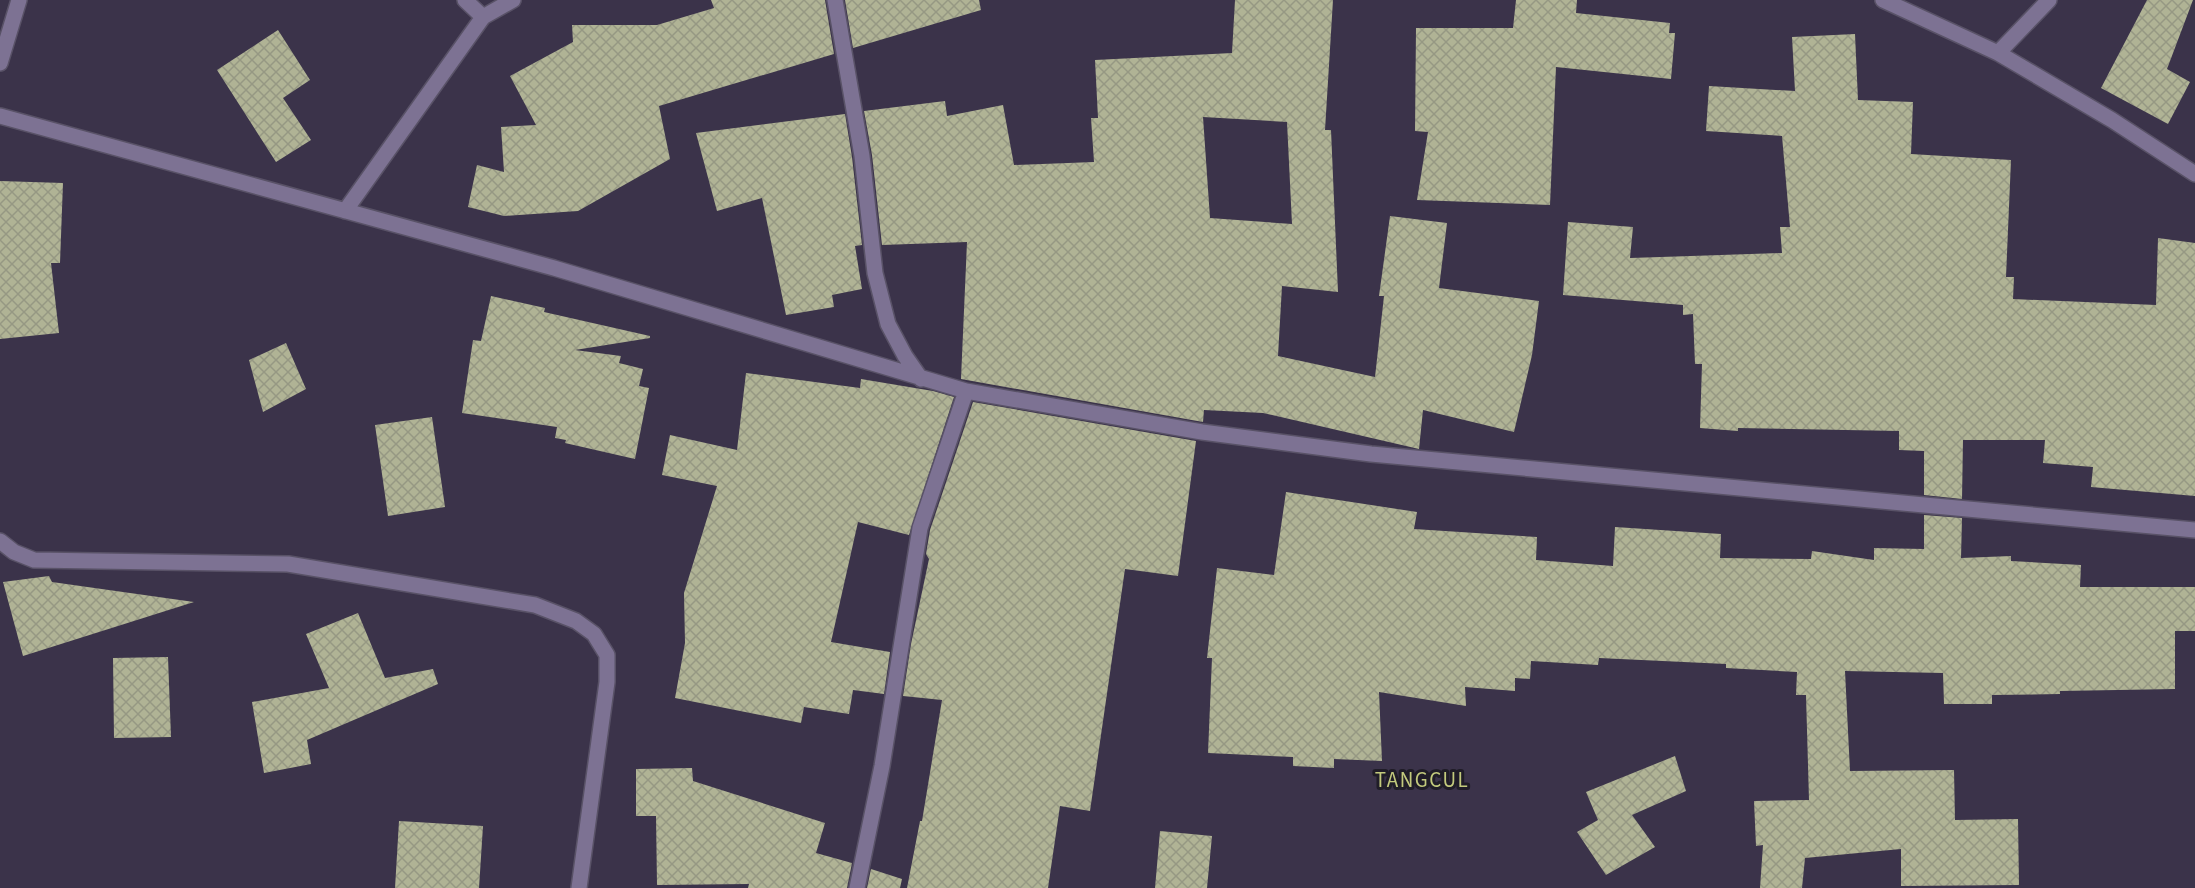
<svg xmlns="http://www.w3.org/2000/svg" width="2195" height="888" font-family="'Source Sans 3',sans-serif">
	<defs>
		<pattern id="building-cross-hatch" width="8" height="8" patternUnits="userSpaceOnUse" patternTransform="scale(1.5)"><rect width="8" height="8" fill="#b0b395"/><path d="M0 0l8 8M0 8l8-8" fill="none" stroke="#969883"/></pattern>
	</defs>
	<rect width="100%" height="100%" fill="#3b334a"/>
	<path fill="url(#building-cross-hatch)" fill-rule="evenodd" d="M 711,0 L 825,0 L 834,54 L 659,106 L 670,159 L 578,211 L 504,216 L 468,207 L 477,165 L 504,172 L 501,127 L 536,125 L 510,76 L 573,42 L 572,25 L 657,25 L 714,8 Z
		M 845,0 L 979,0 L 981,10 L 853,48 Z
		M 1235,0 L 1333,0 L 1325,130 L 1331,130 L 1338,292 L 1282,286 L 1278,356 L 1375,377 L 1384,296 L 1379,296 L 1390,216 L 1447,223 L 1439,288 L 1539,301 L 1532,355 L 1514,432 L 1423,410 L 1419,449 L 1263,413 L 1204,410 L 1203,422 L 961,379 L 967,242 L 882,245 L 872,155 L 864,111 L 945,101 L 947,116 L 1003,105 L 1014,165 L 1094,162 L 1091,118 L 1098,118 L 1095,60 L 1232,53 ZM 1203,117 L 1287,122 L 1292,224 L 1210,218 Z
		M 1516,0 L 1577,0 L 1576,13 L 1670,23 L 1669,33 L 1675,33 L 1671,79 L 1556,67 L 1550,205 L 1417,200 L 1428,132 L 1415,131 L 1416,28 L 1513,28 Z
		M 2147,0 L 2193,0 L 2167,69 L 2190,82 L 2168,124 L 2101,88 Z
		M 278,30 L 310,80 L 283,98 L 311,140 L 276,162 L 217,70 Z
		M 1855,34 L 1858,100 L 1913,102 L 1911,154 L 2011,160 L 2006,277 L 2014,277 L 2013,299 L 2156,305 L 2158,238 L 2195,243 L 2195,496 L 2091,487 L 2093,467 L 2043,463 L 2045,440 L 1963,440 L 1962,499 L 1924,495 L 1924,451 L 1899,450 L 1899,431 L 1738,428 L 1738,431 L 1700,428 L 1702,364 L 1695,364 L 1693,314 L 1683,315 L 1683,305 L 1563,295 L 1568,222 L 1633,227 L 1630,258 L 1782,253 L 1780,227 L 1790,227 L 1782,136 L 1706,131 L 1709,86 L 1795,91 L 1792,37 Z
		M 845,114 L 852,157 L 862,245 L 855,246 L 862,289 L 832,295 L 834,307 L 786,315 L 762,198 L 717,211 L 696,133 Z
		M 0,181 L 63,183 L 60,263 L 51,263 L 59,333 L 0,339 Z
		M 491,296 L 545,308 L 544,312 L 650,336 L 650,338 L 575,350 L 621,356 L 619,363 L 643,369 L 639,386 L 649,388 L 635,459 L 565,443 L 566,440 L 555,438 L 557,427 L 462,413 L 473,340 L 481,341 Z
		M 286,343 L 306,389 L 263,412 L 249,360 Z
		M 746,373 L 860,388 L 861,379 L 933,391 L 954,397 L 909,535 L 858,522 L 831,642 L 890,652 L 884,694 L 853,690 L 849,714 L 804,707 L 801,723 L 675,698 L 685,643 L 684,593 L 717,486 L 662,475 L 670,435 L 737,450 Z
		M 973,402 L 1196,441 L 1178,576 L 1125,569 L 1090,811 L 1060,806 L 1048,888 L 907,888 L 920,821 L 922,821 L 942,700 L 903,696 L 911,644 L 929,559 L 926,554 L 930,530 Z
		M 432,417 L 445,507 L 388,516 L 375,425 Z
		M 1286,492 L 1417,512 L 1414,529 L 1537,537 L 1536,560 L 1613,566 L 1615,527 L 1721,534 L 1720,558 L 1811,559 L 1812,551 L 1874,560 L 1874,548 L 1924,549 L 1924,515 L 1962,518 L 1961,558 L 2011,556 L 2011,561 L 2081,565 L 2080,587 L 2195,587 L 2195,631 L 2175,631 L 2175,689 L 2060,691 L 2060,694 L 1992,695 L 1992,704 L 1944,704 L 1943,673 L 1845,671 L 1850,771 L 1954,770 L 1955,820 L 2018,819 L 2019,885 L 1901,886 L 1901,849 L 1805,858 L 1802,888 L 1760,888 L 1763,845 L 1756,846 L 1754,801 L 1809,800 L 1806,695 L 1796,695 L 1797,672 L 1726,668 L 1726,664 L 1599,658 L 1598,665 L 1531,661 L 1530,679 L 1515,678 L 1515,691 L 1465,687 L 1466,706 L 1379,692 L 1382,761 L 1334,759 L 1334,768 L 1293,766 L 1293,757 L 1208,753 L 1212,658 L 1207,658 L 1217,568 L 1274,575 Z
		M 49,576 L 52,582 L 194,602 L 23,656 L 3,582 Z
		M 358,613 L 385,678 L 433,669 L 438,684 L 307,740 L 311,764 L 264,773 L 252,702 L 329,688 L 306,634 Z
		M 168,657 L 171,737 L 114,738 L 113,658 Z
		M 1675,756 L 1686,791 L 1632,815 L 1655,847 L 1606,875 L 1577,832 L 1598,820 L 1586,792 Z
		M 692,768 L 693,781 L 825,823 L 816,853 L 852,863 L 847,888 L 748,888 L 749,884 L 657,885 L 656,816 L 636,816 L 636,769 Z
		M 399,821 L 483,826 L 479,888 L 395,888 Z
		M 1160,831 L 1212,836 L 1207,888 L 1155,888 Z
		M 871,869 L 902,879 L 900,888 L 867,888 Z"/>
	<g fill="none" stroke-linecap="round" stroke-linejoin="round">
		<g stroke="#595267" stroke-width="18">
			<path id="minor" d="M 465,0 L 483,17 L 513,0
				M 835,0 L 862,156 L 875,273 L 888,324 L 905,356 L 921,379
				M 1883,0 L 1998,53 L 2112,120 L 2195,174
				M 1998,53 L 2049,0
				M 0,63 L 19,0
				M 0,116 L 554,268 L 966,391 L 1202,432 L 1371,454 L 2195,530
				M 345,211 L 483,17
				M 0,541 L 14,552 L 34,560 L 288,564 L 535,605 L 576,621 L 594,634 L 607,655 L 607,682 L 579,888
				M 857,888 L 882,766 L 920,528 L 966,391"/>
		</g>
		<use href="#minor" stroke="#7d7293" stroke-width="15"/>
	</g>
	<g text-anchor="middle" stroke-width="6" stroke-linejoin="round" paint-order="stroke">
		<g font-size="21" letter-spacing="1.5" fill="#c3ca7d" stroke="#201d28">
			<text x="1422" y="787">TANGCUL</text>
		</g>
	</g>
</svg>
